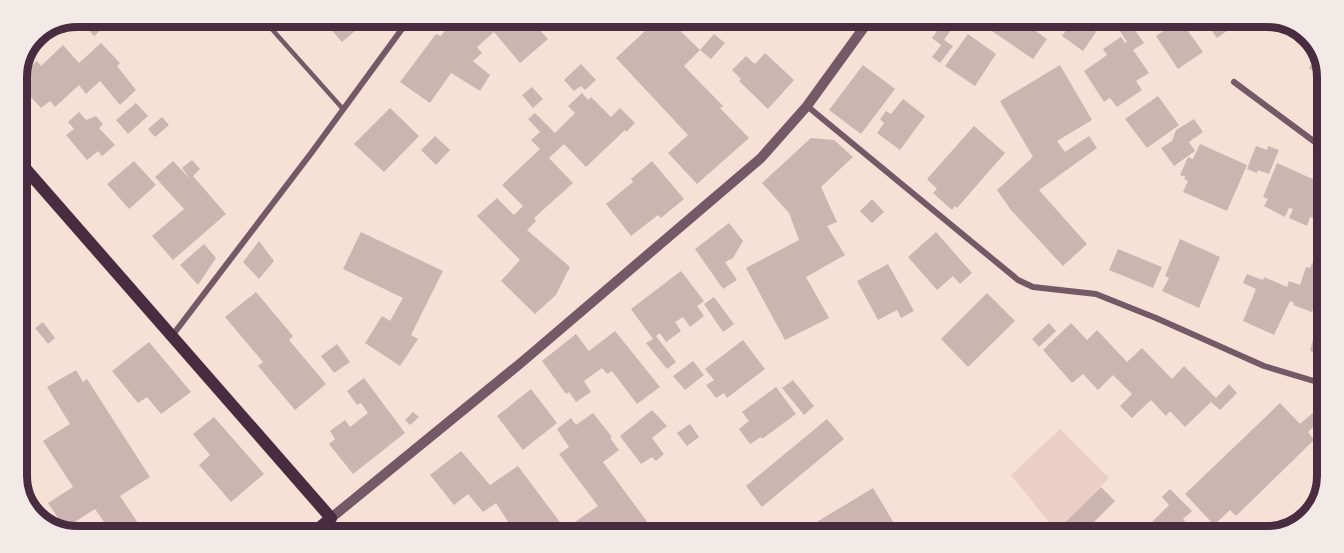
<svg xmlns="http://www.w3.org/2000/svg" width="1344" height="553" font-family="'Fira Sans',sans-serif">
	<rect width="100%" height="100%" fill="#f7e1d7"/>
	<path fill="#ebcfc5" d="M 1060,429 L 1109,478 L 1056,531 L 1011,475 Z"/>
	<path fill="#ccb4b1" d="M 77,17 L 77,16 L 115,17 L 94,36 Z
		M 320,17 L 370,18 L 342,42 Z
		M 474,18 L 529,18 L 548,39 L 520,63 L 494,32 L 477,47 L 482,53 L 473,61 L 490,75 L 480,91 L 451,73 L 430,103 L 400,82 L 436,34 L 441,36 L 453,20 L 461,29 Z
		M 622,19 L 640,19 L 631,27 Z
		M 658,19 L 668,19 L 700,50 L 684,66 L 723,106 L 720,108 L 749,138 L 697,184 L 668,153 L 688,135 L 616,58 Z
		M 923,20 L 958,20 L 944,40 L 953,46 L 940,63 L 932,57 L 941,45 L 932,38 L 937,31 Z
		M 996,20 L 1039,20 L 1033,29 L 1047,39 L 1033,59 L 989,29 Z
		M 1073,20 L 1079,20 L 1096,32 L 1083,51 L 1062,36 Z
		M 1179,21 L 1181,21 L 1203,52 L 1178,69 L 1156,36 Z
		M 1205,21 L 1241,21 L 1217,38 Z
		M 1130,23 L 1144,43 L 1133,50 L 1149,73 L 1136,81 L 1142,90 L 1117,107 L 1110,98 L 1104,102 L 1084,71 L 1107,55 L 1103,49 L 1121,37 L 1125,43 L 1127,42 L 1120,31 Z
		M 714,34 L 725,43 L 711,59 L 700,50 Z
		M 968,34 L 996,54 L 975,86 L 945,66 Z
		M 1311,37 L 1315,40 L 1319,51 L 1307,42 Z
		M 101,43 L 120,63 L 117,66 L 136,90 L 120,105 L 100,81 L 86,94 L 79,85 L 55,107 L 50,101 L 41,108 L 20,85 L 30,77 L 25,72 L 37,61 L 41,66 L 63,45 L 79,63 Z
		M 765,53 L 794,80 L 768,109 L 739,81 L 741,79 L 732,70 L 746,56 L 755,64 Z
		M 1320,53 L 1327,73 L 1327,82 L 1309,68 Z
		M 581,64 L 596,80 L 585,90 L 581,86 L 574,91 L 564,80 Z
		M 863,65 L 895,89 L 861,134 L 829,110 Z
		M 1060,65 L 1092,120 L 1057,141 L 1065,152 L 1089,136 L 1097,148 L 1039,190 L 1087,244 L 1063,266 L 1011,210 L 997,190 L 1033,157 L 1000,101 Z
		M 532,87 L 543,99 L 533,108 L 522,95 Z
		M 582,93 L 588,100 L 591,97 L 611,117 L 620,108 L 635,123 L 626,132 L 625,130 L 586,167 L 564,144 L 549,158 L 573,183 L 534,218 L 536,221 L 527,230 L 570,267 L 556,295 L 535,314 L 501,281 L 520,260 L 477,216 L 497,198 L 514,215 L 523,206 L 502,185 L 540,149 L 531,140 L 540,132 L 528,119 L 535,113 L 555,133 L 575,113 L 568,106 Z
		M 1158,96 L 1179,125 L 1147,148 L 1125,119 Z
		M 903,99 L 925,116 L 900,150 L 877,133 L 884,123 L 880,119 L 886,111 L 891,114 Z
		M 136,103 L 148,116 L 128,134 L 116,120 Z
		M 390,108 L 419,136 L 384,172 L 354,144 Z
		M 79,112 L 86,120 L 96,116 L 103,124 L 99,128 L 115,145 L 102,156 L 98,151 L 87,160 L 66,135 L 74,129 L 68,122 Z
		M 162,117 L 169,125 L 155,137 L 148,129 Z
		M 1194,119 L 1203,132 L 1189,142 L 1195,151 L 1174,166 L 1161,148 L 1172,141 L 1176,130 Z
		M 974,126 L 1005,153 L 957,208 L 955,206 L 952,210 L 933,193 L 937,189 L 927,179 Z
		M 435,136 L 450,150 L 436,165 L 421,150 Z
		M 811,138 L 834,140 L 853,157 L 821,187 L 837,222 L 827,226 L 845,255 L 806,277 L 829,318 L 785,340 L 746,268 L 799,240 L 789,213 L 762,183 Z
		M 1200,144 L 1247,165 L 1227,211 L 1183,192 L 1188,181 L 1184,179 L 1186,177 L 1180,175 L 1188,157 L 1193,159 Z
		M 1256,146 L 1267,150 L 1268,146 L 1279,150 L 1269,174 L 1258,170 L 1257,173 L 1247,169 Z
		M 192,160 L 200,169 L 193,176 L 226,214 L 173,260 L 152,236 L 184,209 L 155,177 L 173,161 L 190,179 L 182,168 Z
		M 134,161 L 156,185 L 129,209 L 107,184 Z
		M 652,161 L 684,199 L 661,218 L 658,215 L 631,236 L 606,204 L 633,182 L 631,179 Z
		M 1277,163 L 1326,185 L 1314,218 L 1310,217 L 1307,226 L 1289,218 L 1293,209 L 1289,208 L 1285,217 L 1264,206 L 1268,199 L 1263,197 Z
		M 872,199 L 884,212 L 872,223 L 860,211 Z
		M 729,223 L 743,241 L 733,258 L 725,262 L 737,280 L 723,289 L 695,249 Z
		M 361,232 L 443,271 L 411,335 L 418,339 L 400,366 L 365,343 L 382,316 L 390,321 L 403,298 L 343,269 Z
		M 936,232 L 972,273 L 960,284 L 953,276 L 937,290 L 908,257 Z
		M 1180,239 L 1220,257 L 1199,308 L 1162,291 L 1169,278 L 1165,276 Z
		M 259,241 L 274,261 L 259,279 L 243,262 Z
		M 204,244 L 216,258 L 198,285 L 180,265 Z
		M 1118,249 L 1162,267 L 1153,288 L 1109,270 Z
		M 1318,250 L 1326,252 L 1325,263 L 1316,261 Z
		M 1312,263 L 1325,267 L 1325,274 L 1312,312 L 1293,305 L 1294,303 L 1290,301 L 1274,335 L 1243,321 L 1256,289 L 1243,283 L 1247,274 L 1263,280 L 1264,277 L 1287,287 L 1289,281 L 1300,285 L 1306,267 L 1310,268 Z
		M 888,264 L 914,311 L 901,318 L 897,310 L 878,320 L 857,281 Z
		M 681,271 L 704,301 L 697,306 L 704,316 L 690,327 L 683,317 L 675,322 L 681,331 L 666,342 L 660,333 L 656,336 L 676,362 L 667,369 L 646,343 L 653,339 L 631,309 Z
		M 256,292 L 293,336 L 289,340 L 326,384 L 295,410 L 258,366 L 263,362 L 225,317 Z
		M 987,293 L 1015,321 L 968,367 L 941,339 Z
		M 714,297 L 734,324 L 723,332 L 704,304 Z
		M 43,322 L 55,338 L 48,344 L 35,328 Z
		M 1049,323 L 1056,331 L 1039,347 L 1032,339 Z
		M 1071,323 L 1087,340 L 1097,330 L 1127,362 L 1142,348 L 1172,379 L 1184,366 L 1216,398 L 1229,384 L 1237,393 L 1220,410 L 1211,402 L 1185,427 L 1170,411 L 1166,416 L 1151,400 L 1132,418 L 1120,406 L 1132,394 L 1113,375 L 1098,390 L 1083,374 L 1072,383 L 1043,350 Z
		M 1317,324 L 1325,326 L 1324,355 L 1310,351 Z
		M 615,331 L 660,387 L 637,404 L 612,371 L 607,374 L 602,368 L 584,381 L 591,392 L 576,402 L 569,392 L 566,394 L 542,361 L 576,334 L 589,351 Z
		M 743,340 L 765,369 L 727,398 L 724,393 L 716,398 L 706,385 L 714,380 L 705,369 Z
		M 149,342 L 191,392 L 161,414 L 147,397 L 138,403 L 112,371 Z
		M 337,344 L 350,362 L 334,373 L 321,356 Z
		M 693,361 L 704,375 L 685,390 L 673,376 Z
		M 76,370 L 83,382 L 87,379 L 150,477 L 120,496 L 144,532 L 94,532 L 106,525 L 95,509 L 65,528 L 48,503 L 73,487 L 43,441 L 70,424 L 47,387 Z
		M 364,378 L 405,433 L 353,474 L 329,444 L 335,439 L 330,431 L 345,420 L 350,427 L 368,413 L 361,403 L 357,405 L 347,391 Z
		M 793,380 L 814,406 L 804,415 L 782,388 Z
		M 776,387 L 796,414 L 762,439 L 761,437 L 750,444 L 739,429 L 749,421 L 742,412 Z
		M 531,389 L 557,423 L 523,450 L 497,416 Z
		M 1280,403 L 1300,424 L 1315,411 L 1322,418 L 1308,432 L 1314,440 L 1236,516 L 1230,510 L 1214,525 L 1185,494 Z
		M 652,410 L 667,426 L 652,438 L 664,454 L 656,461 L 652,457 L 641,464 L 620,436 Z
		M 413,412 L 419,417 L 410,425 L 405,420 Z
		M 593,413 L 612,437 L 610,438 L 619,450 L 603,462 L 651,527 L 654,525 L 660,534 L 516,534 L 496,503 L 483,512 L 468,494 L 454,505 L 430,475 L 461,451 L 490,485 L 518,466 L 565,529 L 598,506 L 559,454 L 569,447 L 557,429 L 571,418 L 576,425 Z
		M 214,417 L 264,474 L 231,502 L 199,465 L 210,455 L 193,434 Z
		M 827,419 L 844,439 L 762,507 L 746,486 Z
		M 690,424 L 699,437 L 687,446 L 677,433 Z
		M 1320,478 L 1323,481 L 1323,486 L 1319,489 L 1314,484 Z
		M 1101,487 L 1115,501 L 1080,536 L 1059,536 L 1056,531 Z
		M 873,488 L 901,535 L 802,535 L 800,532 Z
		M 1170,489 L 1192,511 L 1183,519 L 1197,534 L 1194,536 L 1184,536 L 1175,528 L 1167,536 L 1138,536 L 1169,505 L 1162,497 Z"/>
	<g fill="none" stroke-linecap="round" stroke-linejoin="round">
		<path stroke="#755966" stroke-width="4.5" d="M 261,17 L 343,109"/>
		<path stroke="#755966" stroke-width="6" d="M 1234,82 L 1327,151
			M 807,106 L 1018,280 L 1033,287 L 1096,294 L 1156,318 L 1264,366 L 1324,384
			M 172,336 L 312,152 L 410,18"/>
		<path stroke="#755966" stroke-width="10" d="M 331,518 L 522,362 L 761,158 L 807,106 L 870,19"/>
		<path stroke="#4a2c40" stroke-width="12" d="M 17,159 L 331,518 L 313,533"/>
	</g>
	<path d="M0 0H1344V553H0ZM77 27H1267A50 50 0 0 1 1317 77V476A50 50 0 0 1 1267 526H77A50 50 0 0 1 27 476V77A50 50 0 0 1 77 27Z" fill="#f1eae7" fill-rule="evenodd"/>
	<path fill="none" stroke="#4a2c40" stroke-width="8" d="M77 27H1267A50 50 0 0 1 1317 77V476A50 50 0 0 1 1267 526H77A50 50 0 0 1 27 476V77A50 50 0 0 1 77 27Z"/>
</svg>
